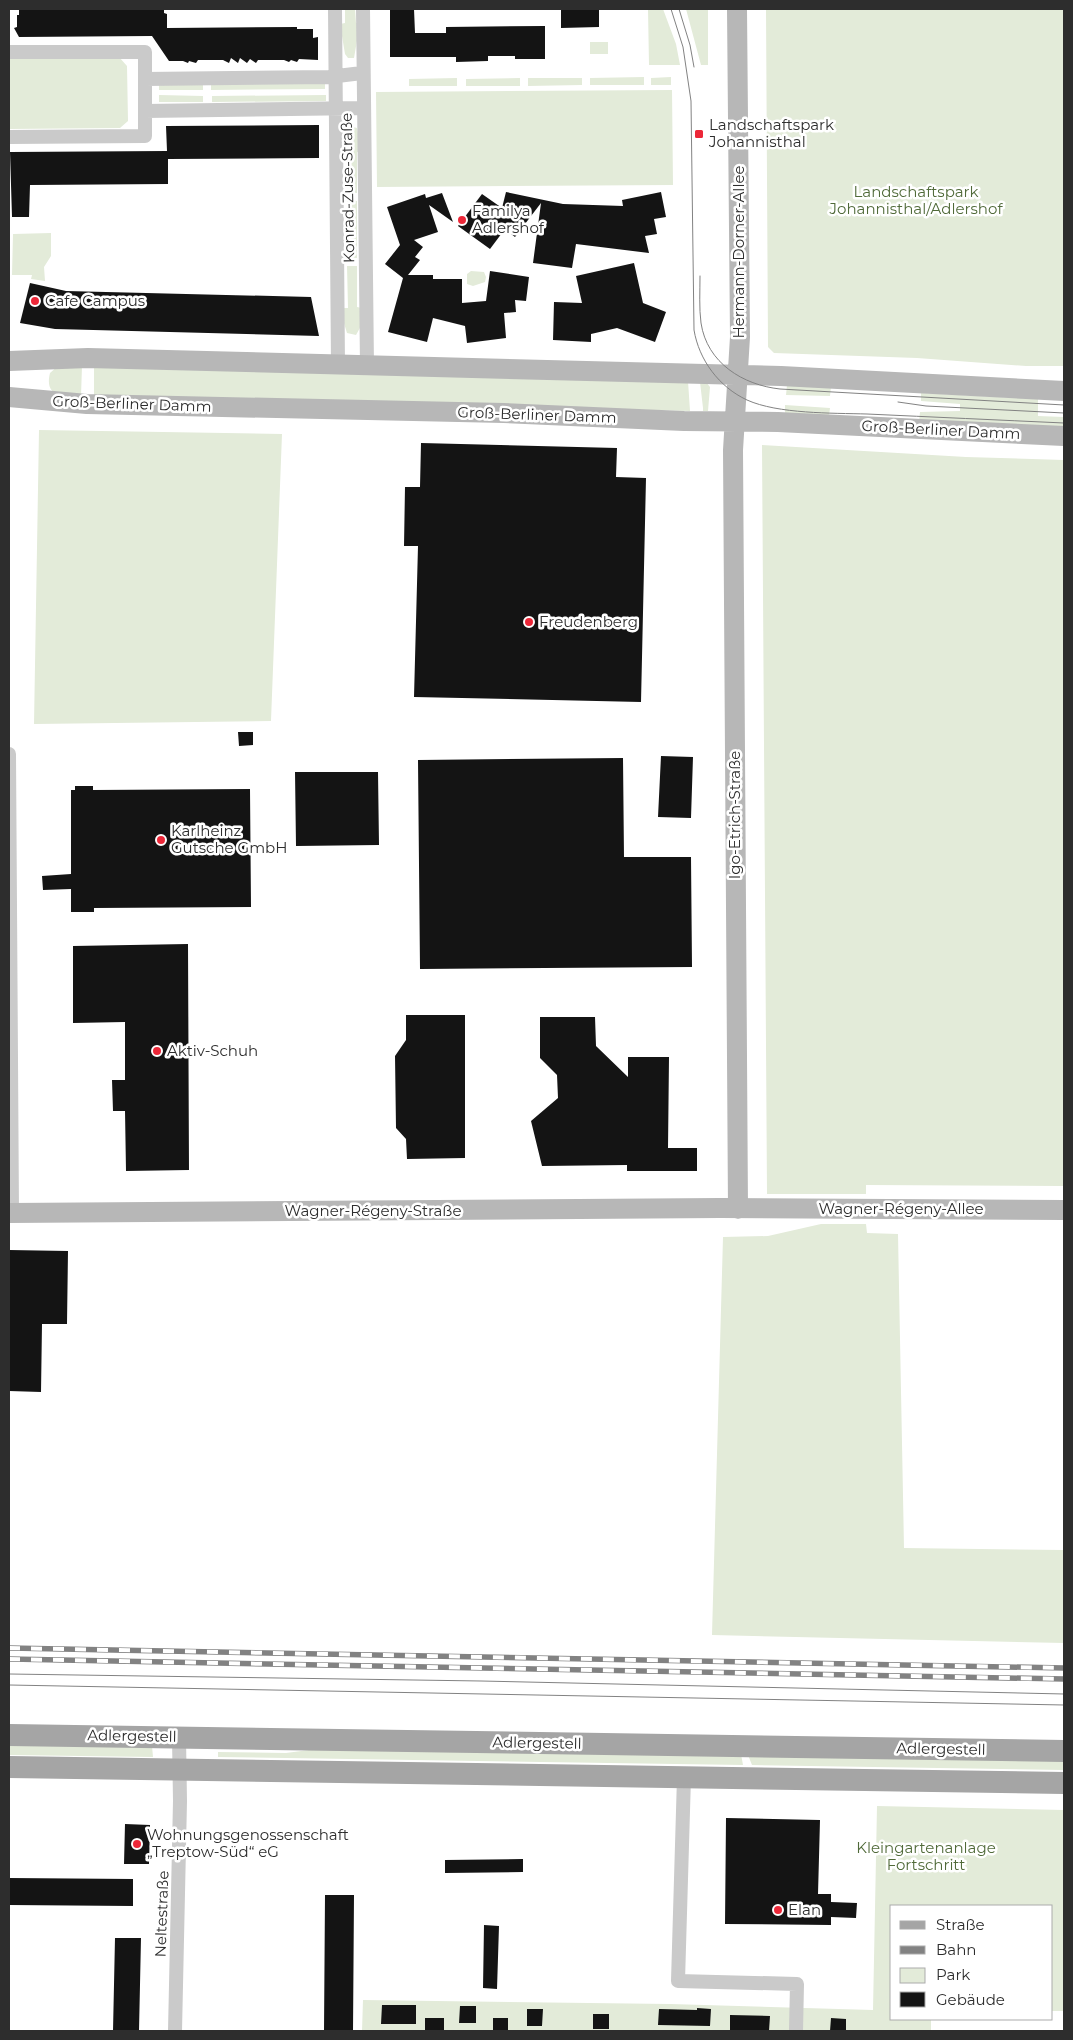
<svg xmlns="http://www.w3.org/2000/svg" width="1073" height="2040" font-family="Montserrat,sans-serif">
	<rect width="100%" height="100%" fill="#fff"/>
	<path fill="#e3ebd9" d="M 345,9 L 355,9 L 356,23 L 360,23 L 354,58 L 348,58 L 345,54 L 340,24 L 345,23 Z
		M 648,9 L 663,9 L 676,44 L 680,65 L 649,65 Z
		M 686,9 L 708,9 L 708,65 L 701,65 Z
		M 766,9 L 1064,9 L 1064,366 L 1026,366 L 917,358 L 774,353 L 768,347 Z
		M 590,42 L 608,42 L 608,54 L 590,54 Z
		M 119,57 L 127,66 L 128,121 L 120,128 L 9,129 L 9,58 Z
		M 644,77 L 644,85 L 590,85 L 590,78 Z
		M 671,77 L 671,85 L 651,85 L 651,78 Z
		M 457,78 L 457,86 L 409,86 L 409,79 Z
		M 520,78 L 520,86 L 466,86 L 466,79 Z
		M 528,78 L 582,78 L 582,85 L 528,86 Z
		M 325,83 L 325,89 L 211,90 L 211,84 Z
		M 159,84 L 203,84 L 203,90 L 159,90 Z
		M 672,90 L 673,185 L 377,187 L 376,92 Z
		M 159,95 L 203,96 L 203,102 L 159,102 Z
		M 326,95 L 326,101 L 212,102 L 212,96 Z
		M 349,126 L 357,128 L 361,151 L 357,152 L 357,193 L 347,193 L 346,152 L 341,151 L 345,130 Z
		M 347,201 L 357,201 L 357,258 L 347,258 Z
		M 51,233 L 51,256 L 44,267 L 45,281 L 31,279 L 32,275 L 12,275 L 13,234 Z
		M 347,266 L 357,266 L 357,307 L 362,308 L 361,326 L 356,335 L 347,333 L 343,320 L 343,308 L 348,308 Z
		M 471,271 L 484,272 L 486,277 L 485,282 L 473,286 L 467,284 L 467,274 Z
		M 58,366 L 82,366 L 81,396 C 63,395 44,398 50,373 Z
		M 94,367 L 688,381 L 690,411 L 94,396 Z
		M 700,382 L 706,382 L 710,387 L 708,411 L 703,411 L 703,408 Z
		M 787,385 L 831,387 L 830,396 L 786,395 Z
		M 921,393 L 1038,399 L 1038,416 L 1064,417 L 1064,429 L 919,422 L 920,412 L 960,411 L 960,404 L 921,401 Z
		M 785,405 L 830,408 L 829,416 L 785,414 Z
		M 39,430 L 282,434 L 271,721 L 34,724 Z
		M 762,445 L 966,457 L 1064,460 L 1064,1186 L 866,1185 L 866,1194 L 767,1194 Z
		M 821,1224 L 866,1224 L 867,1233 L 898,1234 L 904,1548 L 1064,1550 L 1064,1643 L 712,1635 L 723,1237 L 768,1236 Z
		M 9,1743 L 152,1746 L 153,1757 L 9,1755 Z
		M 317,1749 L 741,1754 L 743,1765 L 218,1757 L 218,1752 L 286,1753 Z
		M 748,1755 L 1064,1759 L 1064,1770 L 752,1765 Z
		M 877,1806 L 1064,1810 L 1064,2011 L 1052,2011 L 1052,1906 L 892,1906 L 892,2019 L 931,2019 L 931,2031 L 362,2031 L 363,2000 L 670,2004 L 873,2010 Z"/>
	<path fill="#141414" d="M 19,9 L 164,9 L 164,13 L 167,14 L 167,28 L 297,27 L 297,29 L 313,29 L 313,38 L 318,37 L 318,60 L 299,59 L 297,62 L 291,60 L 289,62 L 284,60 L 258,60 L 256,63 L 250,59 L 247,63 L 240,58 L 238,63 L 231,58 L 229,63 L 223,60 L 198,60 L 196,63 L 189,61 L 188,63 L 183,61 L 169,61 L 152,36 L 19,37 L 14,28 L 17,27 L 17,15 L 19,15 Z
		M 390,9 L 414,9 L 415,33 L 446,33 L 446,27 L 545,26 L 545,59 L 515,59 L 515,56 L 488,56 L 488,61 L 456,62 L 456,57 L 390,57 Z
		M 561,9 L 599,9 L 599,27 L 561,28 Z
		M 319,125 L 319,158 L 168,159 L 168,184 L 30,185 L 29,217 L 12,217 L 10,152 L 167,151 L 166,126 Z
		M 506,192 L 563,204 L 623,206 L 622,200 L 661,192 L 666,217 L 654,219 L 657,234 L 645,236 L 649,253 L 576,244 L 572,268 L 533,263 L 541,203 L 515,237 L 505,229 L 490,249 L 458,226 L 482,194 L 502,208 Z
		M 442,193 L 453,222 L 429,205 L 438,232 L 414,240 L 423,247 L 415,257 L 420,260 L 408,275 L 433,275 L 433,279 L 462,279 L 462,303 L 486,301 L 490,271 L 529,277 L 526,301 L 515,300 L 516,312 L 504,313 L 506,338 L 467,343 L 465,326 L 433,318 L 427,342 L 388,332 L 403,278 L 385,264 L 400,245 L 387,207 L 425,194 L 426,198 Z
		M 634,263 L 643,303 L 666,312 L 655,342 L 617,328 L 591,334 L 591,342 L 553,340 L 554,302 L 582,303 L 576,276 Z
		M 30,283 L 66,291 L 311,297 L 319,336 L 55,329 L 20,323 Z
		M 421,443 L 617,448 L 616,477 L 646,478 L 641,702 L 414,697 L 418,546 L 404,546 L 405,487 L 420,487 Z
		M 238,732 L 253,732 L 253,745 L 239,746 Z
		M 661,756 L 693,757 L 691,818 L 658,817 Z
		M 623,758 L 624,857 L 691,857 L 692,967 L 420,969 L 418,760 Z
		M 295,772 L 378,772 L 379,845 L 296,846 Z
		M 75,786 L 93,786 L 93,790 L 250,789 L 251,907 L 94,908 L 94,912 L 71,912 L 71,889 L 43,890 L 42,876 L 71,874 L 71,790 L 75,790 Z
		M 188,944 L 189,1170 L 126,1171 L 125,1111 L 113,1111 L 112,1080 L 125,1080 L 125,1022 L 73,1023 L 73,946 Z
		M 406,1015 L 465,1015 L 465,1158 L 407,1159 L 406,1139 L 396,1128 L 395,1056 L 406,1040 Z
		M 540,1017 L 595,1017 L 596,1046 L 628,1077 L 628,1057 L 669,1057 L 668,1148 L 697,1148 L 697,1171 L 627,1171 L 627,1165 L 542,1166 L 531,1121 L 558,1098 L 557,1075 L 540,1058 Z
		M 9,1250 L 68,1251 L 67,1324 L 42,1324 L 41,1392 L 9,1391 Z
		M 726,1818 L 820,1820 L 818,1894 L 831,1894 L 831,1902 L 857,1903 L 856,1918 L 831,1917 L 831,1925 L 725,1924 Z
		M 125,1824 L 150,1825 L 149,1864 L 124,1864 Z
		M 523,1859 L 523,1872 L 445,1873 L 445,1860 Z
		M 9,1878 L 133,1879 L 133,1906 L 9,1905 Z
		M 325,1895 L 354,1895 L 353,2031 L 324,2031 Z
		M 484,1925 L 499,1926 L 497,1989 L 483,1988 Z
		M 115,1938 L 141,1938 L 139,2031 L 113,2031 Z
		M 382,2005 L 416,2005 L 416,2024 L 381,2024 Z
		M 460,2006 L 476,2006 L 476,2023 L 459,2023 Z
		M 697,2008 L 711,2009 L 710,2026 L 658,2025 L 659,2009 L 697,2010 Z
		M 527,2009 L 543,2009 L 542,2026 L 527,2026 Z
		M 593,2014 L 609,2014 L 609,2029 L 593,2029 Z
		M 730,2015 L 770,2016 L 769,2031 L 730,2031 Z
		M 425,2018 L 444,2018 L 444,2031 L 425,2031 Z
		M 493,2018 L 508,2018 L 508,2031 L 493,2031 Z
		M 831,2018 L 846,2019 L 846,2031 L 830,2031 Z"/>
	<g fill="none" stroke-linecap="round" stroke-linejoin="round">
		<path stroke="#cacaca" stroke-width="14" d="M 335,9 L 338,365
			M 363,9 L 367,366
			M 9,52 L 145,52 L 145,136 L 9,137
			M 145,79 L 329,77 L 362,73
			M 145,111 L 363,108
			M 9,754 L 12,1213
			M 684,1777 L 678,1981 L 797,1984 L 796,2031
			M 175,2031 L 180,1801 L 179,1737"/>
		<path stroke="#b7b7b7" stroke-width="20" d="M 737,9 L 740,337 L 733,450 L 738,1209
			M 9,361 L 88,358 L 781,376 L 1064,391
			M 9,397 L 87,404 L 504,413 L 684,421 L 778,422 L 1064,436
			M 9,1213 L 720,1208 L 1064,1210"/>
		<path stroke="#a5a5a5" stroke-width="22" d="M 9,1735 L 1064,1751
			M 9,1767 L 1064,1783"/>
		<path stroke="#828282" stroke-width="1" d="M 671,9 L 683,47 L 691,101 L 694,330 C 699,360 719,387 747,400 C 778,414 832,413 867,414 C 933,417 998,420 1064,423
			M 679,9 L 690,45 L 694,67
			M 700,276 C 700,292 699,308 701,323 C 707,363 743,385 780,389 L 1064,405
			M 898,402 L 926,406 L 1064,413
			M 9,1674 L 481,1681 L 1064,1694
			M 9,1685 L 1064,1705"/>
		<g stroke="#828282" stroke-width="5.5">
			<path id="rail" d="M 9,1648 L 1064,1668
				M 9,1659 L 1064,1679"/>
		</g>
		<use href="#rail" stroke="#fff" stroke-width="4" stroke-dasharray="11" stroke-linecap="butt"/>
	</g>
	<g fill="#ec2738" stroke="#fff" stroke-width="2">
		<rect x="694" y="129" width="10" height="10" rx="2.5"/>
		<circle cx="462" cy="220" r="5"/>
		<circle cx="35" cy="301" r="5"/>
		<circle cx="529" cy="622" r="5"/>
		<circle cx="161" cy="840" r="5"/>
		<circle cx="157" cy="1051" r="5"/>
		<circle cx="137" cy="1844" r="5"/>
		<circle cx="778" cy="1910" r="5"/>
	</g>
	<g text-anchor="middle" stroke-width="5" stroke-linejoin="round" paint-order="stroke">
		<g font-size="15" fill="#2d2d2d" stroke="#fff" text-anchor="start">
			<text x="709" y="130">Landschaftspark<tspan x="709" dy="17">Johannisthal</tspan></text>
			<text x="472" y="216">Familya<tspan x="472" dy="17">Adlershof</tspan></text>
			<text x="45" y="306">Cafe Campus</text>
			<text x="539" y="627">Freudenberg</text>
			<text x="171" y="836">Karlheinz<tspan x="171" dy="17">Gutsche GmbH</tspan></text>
			<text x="167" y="1056">Aktiv-Schuh</text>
			<text x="147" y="1840">Wohnungsgenossenschaft<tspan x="147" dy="17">„Treptow-Süd“ eG</tspan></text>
			<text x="788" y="1915">Elan</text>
		</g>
		<g font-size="15" fill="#2d2d2d" stroke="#fff">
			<text transform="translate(348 188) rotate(-91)" y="5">Konrad-Zuse-Straße</text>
			<text transform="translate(739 252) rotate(-90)" y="5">Hermann-Dorner-Allee</text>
			<text transform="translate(132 404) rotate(2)" y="5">Groß-Berliner Damm</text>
			<text transform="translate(537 415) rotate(2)" y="5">Groß-Berliner Damm</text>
			<text transform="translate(941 430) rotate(3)" y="5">Groß-Berliner Damm</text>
			<text transform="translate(735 815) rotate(-90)" y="5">Igo-Etrich-Straße</text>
			<text x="901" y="1214">Wagner-Régeny-Allee</text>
			<text x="373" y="1216">Wagner-Régeny-Straße</text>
			<text transform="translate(132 1736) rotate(1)" y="5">Adlergestell</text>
			<text transform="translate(537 1743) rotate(1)" y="5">Adlergestell</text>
			<text transform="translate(941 1749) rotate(1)" y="5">Adlergestell</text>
			<text transform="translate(162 1914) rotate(-88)" y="5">Neltestraße</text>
		</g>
		<g font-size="15" fill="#506a39" stroke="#fff">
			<text x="916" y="197">Landschaftspark<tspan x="916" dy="17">Johannisthal/Adlershof</tspan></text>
			<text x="926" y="1853">Kleingartenanlage<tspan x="926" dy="17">Fortschritt</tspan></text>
		</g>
	</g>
	<rect width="1073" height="2040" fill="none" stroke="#2d2d2d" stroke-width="20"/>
	<rect x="890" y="1905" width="162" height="115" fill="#ffffff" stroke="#ababab"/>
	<rect x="900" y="1921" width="25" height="8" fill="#a5a5a5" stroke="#ababab"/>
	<text x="936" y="1930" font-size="15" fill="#2d2d2d">Straße</text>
	<rect x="900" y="1946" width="25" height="8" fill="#828282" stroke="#ababab"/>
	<text x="936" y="1955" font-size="15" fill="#2d2d2d">Bahn</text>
	<rect x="900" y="1968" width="25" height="15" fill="#e3ebd9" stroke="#ababab"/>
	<text x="936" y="1980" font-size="15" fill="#2d2d2d">Park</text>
	<rect x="900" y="1992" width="25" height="15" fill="#141414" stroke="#ababab"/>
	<text x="936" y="2005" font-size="15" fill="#2d2d2d">Gebäude</text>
</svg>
